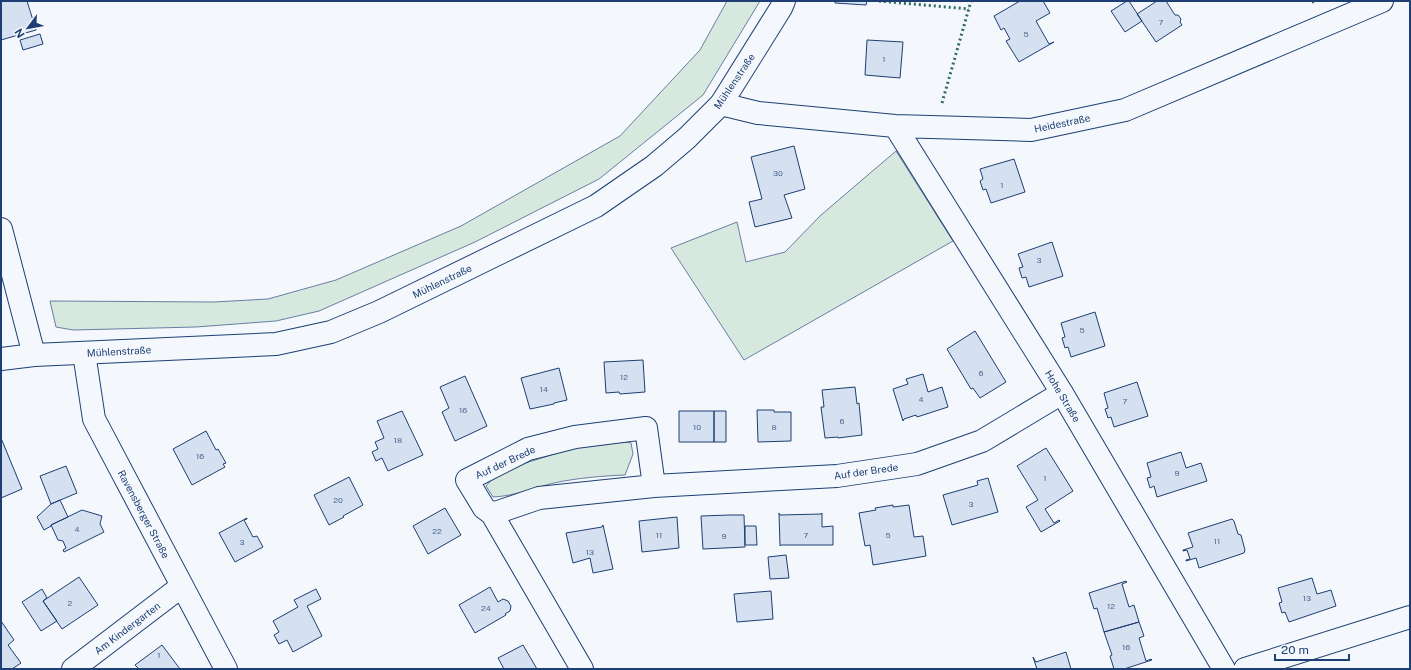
<svg xmlns="http://www.w3.org/2000/svg" width="1411" height="670" font-family="'Public Sans',sans-serif">
	<rect width="100%" height="100%" fill="#f4f7fb"/>
	<path fill="#d7e8df" stroke="#687fa3" d="M 727,1 L 760,1 L 703,95 L 599,179 L 475,242 L 319,311 L 276,321 L 196,327 L 73,330 L 56,327 L 50,301 L 214,302 L 268,299 L 336,280 L 461,226 L 620,136 L 700,50 Z
		M 896,151 L 953,241 L 744,360 L 671,248 L 737,222 L 746,262 L 785,252 L 821,215 Z
		M 618,440 L 631,443 L 633,454 L 625,475 C 601,476 577,478 554,483 C 533,488 515,496 493,497 L 486,486 L 494,477 L 519,465 L 580,446 Z"/>
	<path fill="#d5e0f0" stroke="#1d3f73" d="M 1,1 L 27,1 L 36,30 L 1,40 Z
		M 835,1 L 867,1 L 866,5 L 835,3 Z
		M 1020,1 L 1043,1 L 1050,13 L 1036,21 L 1049,44 L 1054,42 L 1019,62 L 1006,41 L 1010,39 L 1004,28 L 1001,30 L 994,16 Z
		M 1127,1 L 1129,1 L 1142,21 L 1125,32 L 1111,11 Z
		M 1157,1 L 1166,1 L 1175,15 L 1178,15 L 1181,19 L 1180,22 L 1182,25 L 1156,42 L 1137,14 Z
		M 40,34 L 43,44 L 23,50 L 20,40 Z
		M 867,40 L 903,42 L 900,78 L 865,75 Z
		M 794,146 L 805,189 L 784,195 L 792,218 L 755,227 L 749,202 L 762,199 L 751,157 Z
		M 1014,159 L 1025,192 L 991,203 L 986,189 L 983,190 L 980,181 L 983,179 L 980,169 Z
		M 1052,242 L 1063,276 L 1029,287 L 1026,277 L 1022,278 L 1019,268 L 1023,267 L 1018,254 Z
		M 1095,312 L 1105,346 L 1071,357 L 1068,347 L 1065,348 L 1062,338 L 1065,337 L 1061,323 Z
		M 975,331 L 1006,382 L 980,398 L 973,388 L 971,389 L 947,349 Z
		M 643,360 L 645,392 L 620,394 L 619,392 L 606,393 L 604,362 Z
		M 559,368 L 567,400 L 554,403 L 554,404 L 530,409 L 521,378 Z
		M 923,374 L 928,392 L 942,387 L 948,407 L 917,417 L 916,415 L 904,419 L 903,421 L 893,389 L 908,384 L 906,379 Z
		M 465,376 L 487,426 L 455,441 L 442,412 L 449,408 L 440,387 Z
		M 1137,382 L 1148,416 L 1114,427 L 1111,417 L 1108,418 L 1105,409 L 1108,408 L 1104,393 Z
		M 855,387 L 857,404 L 859,403 L 862,435 L 838,438 L 838,437 L 825,438 L 821,407 L 824,407 L 822,390 Z
		M 757,410 L 774,410 L 774,412 L 791,412 L 791,441 L 758,442 Z
		M 402,411 L 423,455 L 388,471 L 382,458 L 376,461 L 372,452 L 378,449 L 375,442 L 384,438 L 377,421 Z
		M 679,411 L 714,411 L 714,442 L 679,442 Z
		M 714,411 L 726,411 L 726,442 L 714,442 Z
		M 206,431 L 216,450 L 218,449 L 226,463 L 223,464 L 225,467 L 192,485 L 173,449 Z
		M 1,438 L 22,489 L 1,498 Z
		M 1046,448 L 1073,491 L 1045,509 L 1054,523 L 1059,520 L 1060,521 L 1041,532 L 1026,507 L 1038,500 L 1017,466 Z
		M 1181,452 L 1186,468 L 1201,463 L 1207,481 L 1157,497 L 1154,486 L 1150,488 L 1147,478 L 1151,477 L 1147,463 Z
		M 66,466 L 77,493 L 51,504 L 40,476 Z
		M 349,477 L 363,505 L 343,516 L 344,517 L 329,525 L 314,495 Z
		M 988,478 L 998,512 L 952,525 L 943,495 L 978,485 L 977,481 Z
		M 60,500 L 68,517 L 51,525 L 51,526 L 44,530 L 37,517 L 51,504 Z
		M 893,505 L 893,507 L 909,505 L 914,537 L 923,536 L 926,556 L 873,565 L 870,545 L 865,546 L 859,513 L 876,510 L 875,508 Z
		M 445,508 L 461,535 L 428,554 L 413,526 Z
		M 82,510 L 102,516 L 100,524 L 104,532 L 64,552 L 63,550 L 66,548 L 63,541 L 58,540 L 51,525 Z
		M 779,513 L 780,515 L 821,514 L 822,513 L 822,527 L 833,526 L 833,545 L 781,545 L 780,546 Z
		M 730,515 L 744,515 L 745,547 L 703,549 L 701,516 Z
		M 677,517 L 679,548 L 642,552 L 639,521 Z
		M 247,518 L 247,519 L 244,520 L 253,537 L 257,536 L 263,547 L 235,562 L 219,533 Z
		M 1232,519 L 1234,521 L 1238,534 L 1241,535 L 1245,550 L 1244,553 L 1199,568 L 1196,558 L 1186,561 L 1186,560 L 1190,559 L 1187,550 L 1183,551 L 1183,550 L 1193,547 L 1188,533 Z
		M 603,525 L 613,569 L 593,573 L 590,558 L 573,563 L 566,533 L 602,527 Z
		M 745,526 L 756,526 L 757,545 L 745,545 Z
		M 786,555 L 789,578 L 770,579 L 768,557 Z
		M 79,577 L 98,605 L 62,629 L 43,601 Z
		M 1312,578 L 1317,594 L 1331,590 L 1336,606 L 1289,622 L 1285,612 L 1282,613 L 1279,603 L 1282,602 L 1278,588 Z
		M 1126,581 L 1127,582 L 1122,584 L 1129,607 L 1134,605 L 1139,622 L 1104,632 L 1097,608 L 1094,609 L 1089,593 Z
		M 490,587 L 498,602 L 503,599 L 508,601 L 511,606 L 510,611 L 505,614 L 506,615 L 475,633 L 459,605 Z
		M 42,589 L 47,598 L 43,601 L 57,621 L 41,631 L 22,602 Z
		M 316,589 L 321,599 L 307,606 L 322,636 L 293,652 L 287,640 L 279,644 L 274,635 L 279,632 L 273,621 L 298,607 L 294,600 Z
		M 771,591 L 773,619 L 737,622 L 734,594 Z
		M 1,621 L 14,640 L 8,645 L 21,663 L 12,669 L 1,669 Z
		M 1139,622 L 1144,636 L 1139,638 L 1146,661 L 1151,659 L 1152,660 L 1124,669 L 1114,669 L 1110,656 L 1112,655 L 1104,632 Z
		M 162,645 L 180,669 L 139,669 L 135,665 Z
		M 523,645 L 537,669 L 504,669 L 498,658 Z
		M 1066,652 L 1071,669 L 1037,669 L 1033,657 L 1036,662 Z"/>
	<g fill="none" stroke-linecap="round" stroke-linejoin="round">
		<g stroke="#1d3f73" stroke-width="24">
			<path id="street" d="M 721,104 L 758,113 L 895,126 L 1031,130 L 1125,110 L 1382,1
				M 895,126 L 1062,393 L 1224,669
				M 1,229 L 34,355
				M 84,353 L 94,419 L 226,669
				M 492,514 L 539,498 L 654,486 L 837,476 L 917,464 L 982,441 L 1062,393
				M 73,669 L 182,586
				M 582,669 L 492,514 L 484,508 L 467,480 L 528,449 L 575,437 L 646,428 L 654,486
				M 1245,669 L 1410,617"/>
		</g>
		<g stroke="#1d3f73" stroke-width="24">
			<path id="secondary" d="M 1,359 L 34,355 L 276,344 L 331,332 L 379,312 L 596,206 L 654,166 L 687,138 L 721,104 L 781,8 L 784,1"/>
		</g>
		<use href="#street" stroke="#f4f7fb" stroke-width="22"/>
		<use href="#secondary" stroke="#f4f7fb" stroke-width="22"/>
		<path stroke="#2c6c60" stroke-width="3" stroke-dasharray="2 3" stroke-linecap="butt" d="M 879,1 L 969,9
			M 1312,2 L 1316,1
			M 942,103 L 971,1"/>
	</g>
	<g text-anchor="middle" stroke-width="3" stroke-linejoin="round" paint-order="stroke">
		<g font-size="8" fill="#4b6792">
			<text x="1161" y="25">7</text>
			<text x="1026" y="37">5</text>
			<text x="884" y="62">1</text>
			<text x="778" y="176">30</text>
			<text x="1002" y="188">1</text>
			<text x="1039" y="263">3</text>
			<text x="1082" y="333">5</text>
			<text x="981" y="376">6</text>
			<text x="624" y="380">12</text>
			<text x="544" y="392">14</text>
			<text x="921" y="402">4</text>
			<text x="1125" y="404">7</text>
			<text x="463" y="413">16</text>
			<text x="842" y="424">6</text>
			<text x="697" y="430">10</text>
			<text x="774" y="430">8</text>
			<text x="398" y="443">18</text>
			<text x="200" y="459">16</text>
			<text x="1177" y="476">9</text>
			<text x="1045" y="481">1</text>
			<text x="338" y="503">20</text>
			<text x="971" y="507">3</text>
			<text x="77" y="532">4</text>
			<text x="437" y="534">22</text>
			<text x="659" y="538">11</text>
			<text x="806" y="538">7</text>
			<text x="888" y="538">5</text>
			<text x="724" y="539">9</text>
			<text x="1217" y="544">11</text>
			<text x="242" y="545">3</text>
			<text x="590" y="555">13</text>
			<text x="1307" y="601">13</text>
			<text x="70" y="606">2</text>
			<text x="1111" y="609">12</text>
			<text x="486" y="611">24</text>
			<text x="1126" y="650">16</text>
			<text x="159" y="658">1</text>
		</g>
		<g font-size="10" fill="#1d3f73" stroke="#f4f7fb">
			<text transform="translate(734 81) rotate(-56)" y="4">Mühlenstraße</text>
			<text transform="translate(1062 123) rotate(-12)" y="4">Heidestraße</text>
			<text transform="translate(442 281) rotate(-26)" y="4">Mühlenstraße</text>
			<text transform="translate(119 351) rotate(-3)" y="4">Mühlenstraße</text>
			<text transform="translate(1063 396) rotate(59)" y="4">Hohe Straße</text>
			<text transform="translate(505 462) rotate(-25)" y="4">Auf der Brede</text>
			<text transform="translate(866 471) rotate(-8)" y="4">Auf der Brede</text>
			<text transform="translate(144 514) rotate(62)" y="4">Ravensberger Straße</text>
			<text transform="translate(127 628) rotate(-37)" y="4">Am Kindergarten</text>
		</g>
	</g>
	<rect width="1411" height="670" fill="none" stroke="#1d3f73" stroke-width="4"/>
	<g transform="translate(28 28) rotate(238)" stroke="#f4f7fb" stroke-width="3" paint-order="stroke">
	<path d="M0-3L7 15L0 10L-7 15Z" fill="#1d3f73"/>
	<text y="-6" font-size="11" font-weight="bold" text-anchor="middle" fill="#1d3f73">N</text>
	</g>
	<path d="M1275 654v6h74v-6" fill="none" stroke="#1d3f73" stroke-width="2"/>
	<text x="1281" y="654" font-size="12" fill="#1d3f73" stroke="#f4f7fb" stroke-width="3" paint-order="stroke">20 m</text>
</svg>
